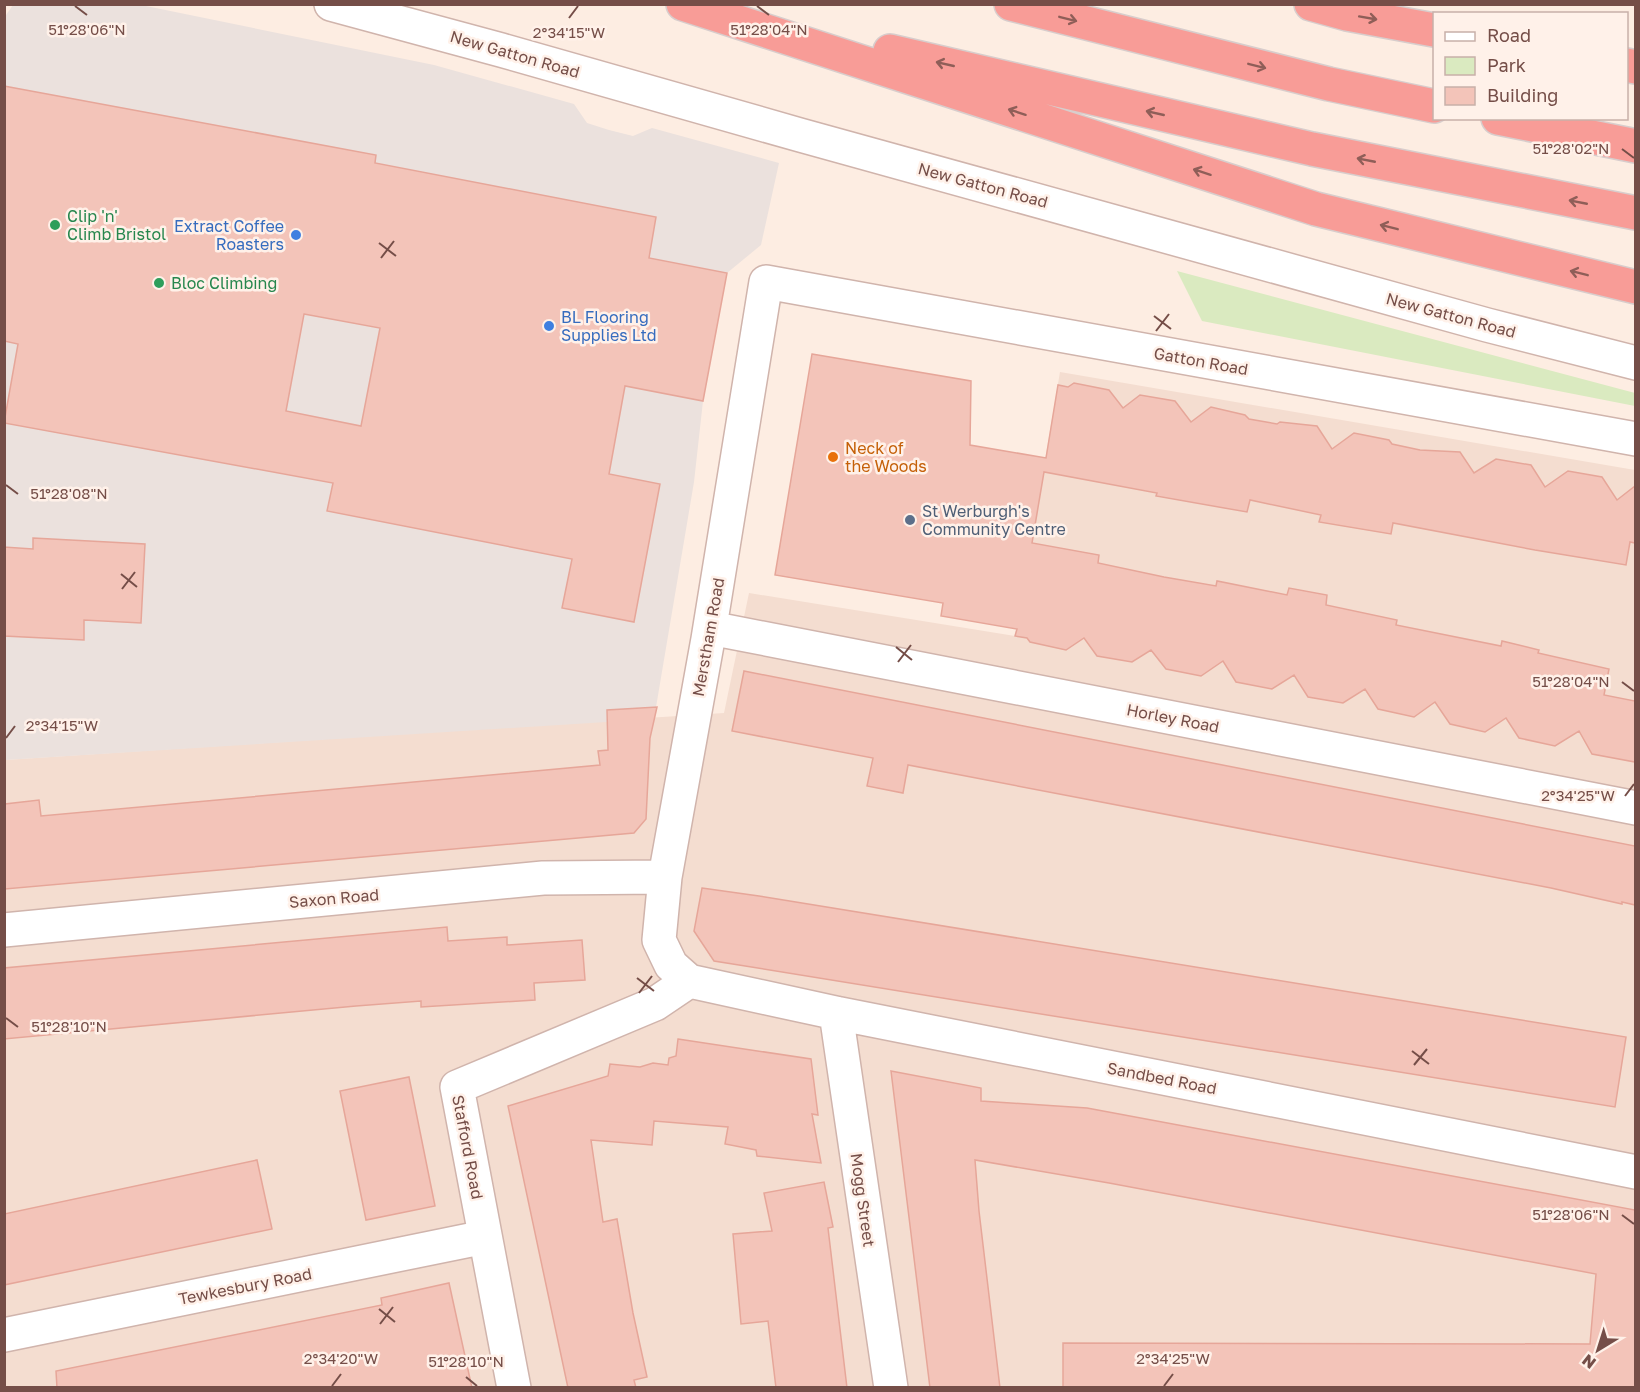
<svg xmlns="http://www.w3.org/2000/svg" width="1640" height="1392" font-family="'Golos Text',sans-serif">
	<rect width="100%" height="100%" fill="#fdede2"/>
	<path fill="#f4ddd0" d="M 1060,372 L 1635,470 L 1636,1286 L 1619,1387 L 5,1388 L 5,760 L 724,713 L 749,593 L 1015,636 Z"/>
	<path fill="#ebe1dd" d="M 13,5 L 141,5 L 434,65 L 574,104 L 587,123 L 609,130 L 633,136 L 652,128 L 779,163 L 761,245 L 727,273 L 703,401 L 694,482 L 654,719 L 5,760 L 4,18 Z"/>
	<path fill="#daeac0" d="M 1177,271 L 1635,393 L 1635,406 L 1202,321 Z"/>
	<path fill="#f3c4b9" stroke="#e6a699" stroke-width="1.5" fill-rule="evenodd" d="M 4,86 L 376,155 L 375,163 L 656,217 L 649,258 L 727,273 L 703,401 L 625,386 L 609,474 L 660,484 L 634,622 L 562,608 L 572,559 L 327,511 L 333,483 L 4,423 L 18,344 L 4,341 ZM 304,314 L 380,328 L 361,426 L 286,411 Z
		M 812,354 L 971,381 L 970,445 L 1046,458 L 1058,385 L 1068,387 L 1074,383 L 1109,390 L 1123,408 L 1140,395 L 1175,401 L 1191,422 L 1211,407 L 1245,415 L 1249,419 L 1277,424 L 1280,422 L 1317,426 L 1332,449 L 1354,433 L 1389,440 L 1392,444 L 1420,450 L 1460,452 L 1474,473 L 1496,459 L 1531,465 L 1545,487 L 1568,471 L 1602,477 L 1617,500 L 1635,486 L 1635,543 L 1630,542 L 1626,565 L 1535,550 L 1393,523 L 1391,534 L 1319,522 L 1321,515 L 1250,500 L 1247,512 L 1156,496 L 1157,493 L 1044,472 L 1032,543 L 1099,555 L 1098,563 L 1164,577 L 1216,586 L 1217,581 L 1287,595 L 1289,588 L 1327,595 L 1326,605 L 1397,620 L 1396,625 L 1501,646 L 1502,641 L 1539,650 L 1538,653 L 1609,669 L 1604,695 L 1635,701 L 1635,762 L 1592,754 L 1579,731 L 1555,746 L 1519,738 L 1506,718 L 1485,732 L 1450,724 L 1435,702 L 1414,717 L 1378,709 L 1365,689 L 1343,703 L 1308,697 L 1294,675 L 1272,689 L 1236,682 L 1223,661 L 1201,676 L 1166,669 L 1151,650 L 1132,662 L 1097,656 L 1084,638 L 1066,650 L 1030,642 L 1027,638 L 1015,636 L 1017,629 L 941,616 L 943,603 L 775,575 Z
		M 33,538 L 145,544 L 141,623 L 84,620 L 84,640 L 4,636 L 4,547 L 33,549 Z
		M 744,671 L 1635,846 L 1635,905 L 1622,902 L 1622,904 L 1551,888 L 908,765 L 903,793 L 867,786 L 873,758 L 732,731 Z
		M 657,707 L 650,738 L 646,819 L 634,833 L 5,889 L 5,804 L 39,800 L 41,816 L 600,765 L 598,751 L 608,750 L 607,710 Z
		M 702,888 L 759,896 L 1626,1037 L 1615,1107 L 714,961 L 694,931 Z
		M 447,927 L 448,941 L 507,937 L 507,945 L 582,940 L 585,980 L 534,983 L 535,1000 L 421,1007 L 421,1001 L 356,1006 L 4,1039 L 4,968 Z
		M 678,1039 L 811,1059 L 818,1115 L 812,1114 L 821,1163 L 757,1156 L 756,1150 L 725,1144 L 728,1127 L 654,1121 L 652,1145 L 591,1140 L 603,1222 L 617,1219 L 633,1313 L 647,1377 L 634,1380 L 636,1388 L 568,1388 L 508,1106 L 608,1076 L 610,1064 L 640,1067 L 653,1063 L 668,1065 L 669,1058 L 676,1056 Z
		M 891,1071 L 981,1088 L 981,1101 L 1087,1108 L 1635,1210 L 1635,1388 L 1063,1388 L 1063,1343 L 1590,1344 L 1596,1274 L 1109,1183 L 975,1160 L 979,1211 L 1000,1388 L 930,1388 Z
		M 409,1077 L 435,1206 L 366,1220 L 340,1091 Z
		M 257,1160 L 272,1229 L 4,1285 L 4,1214 Z
		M 824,1182 L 833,1227 L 828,1228 L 847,1388 L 776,1388 L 768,1321 L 741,1324 L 733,1234 L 772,1231 L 764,1193 Z
		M 449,1283 L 472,1388 L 57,1388 L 56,1371 L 382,1305 L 381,1298 Z"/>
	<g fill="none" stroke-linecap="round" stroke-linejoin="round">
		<g stroke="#d0b4ac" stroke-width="36">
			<path id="minor" d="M 331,4 L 501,50 L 800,135 L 1487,325 L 1636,363
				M 1636,439 L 766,282 L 708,639 L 665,877 L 659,940 L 671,965 L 689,981 L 836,1013 L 1636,1172
				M 710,628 L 1636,808
				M 4,930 L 543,878 L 665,877
				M 836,1013 L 891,1388
				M 4,1335 L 485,1237
				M 514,1388 L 457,1087 L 655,1004 L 689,981"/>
		</g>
		<g stroke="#d8cdcc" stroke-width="36">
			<path id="motorway" d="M 683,4 L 1316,209 L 1636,287
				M 1011,4 L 1329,84 L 1434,106
				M 1311,4 L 1347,14 L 1434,30
				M 890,51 L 1312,149 L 1636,213
				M 1626,65 L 1636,67
				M 1498,118 L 1636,146"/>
		</g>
		<use href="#minor" stroke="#fff" stroke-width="33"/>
		<use href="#motorway" stroke="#f89c97" stroke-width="33"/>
	</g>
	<defs><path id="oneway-shaft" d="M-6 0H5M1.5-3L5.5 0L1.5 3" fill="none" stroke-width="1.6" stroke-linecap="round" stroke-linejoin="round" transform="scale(1.5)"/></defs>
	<g stroke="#8f5e58">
		<use href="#oneway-shaft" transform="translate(1368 18) rotate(10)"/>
		<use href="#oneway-shaft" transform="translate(1068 19) rotate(14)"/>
		<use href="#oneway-shaft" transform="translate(945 64) rotate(-167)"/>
		<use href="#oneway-shaft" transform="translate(1257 66) rotate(14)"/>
		<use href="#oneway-shaft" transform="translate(1017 112) rotate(-162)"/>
		<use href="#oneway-shaft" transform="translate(1155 113) rotate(-167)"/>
		<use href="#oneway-shaft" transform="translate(1366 160) rotate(-169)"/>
		<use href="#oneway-shaft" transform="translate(1202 172) rotate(-162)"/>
		<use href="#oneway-shaft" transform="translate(1578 202) rotate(-169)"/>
		<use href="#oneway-shaft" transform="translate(1389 227) rotate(-166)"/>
		<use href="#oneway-shaft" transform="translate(1579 273) rotate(-166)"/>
	</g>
	<path fill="none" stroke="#754e48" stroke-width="2" d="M 75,6 L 87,15M 757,6 L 769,15M 569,18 L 578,6M 1622,149 L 1634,158M 379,243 L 396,256M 381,258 L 394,241M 1154,316 L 1171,329M 1156,331 L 1169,314M 6,485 L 18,494M 121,574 L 137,587M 122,589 L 135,572M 896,647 L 912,660M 898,662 L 911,645M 1622,682 L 1634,691M 6,738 L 15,726M 1625,796 L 1634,784M 637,978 L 654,991M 639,993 L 652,976M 6,1018 L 18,1027M 1412,1051 L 1429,1064M 1414,1065 L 1427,1049M 1622,1215 L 1634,1224M 379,1309 L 395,1322M 380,1324 L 393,1307M 466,1377 L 477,1386M 332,1386 L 341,1374M 1164,1386 L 1173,1374"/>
	<g fill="#2e9e5b" stroke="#fff1e9" stroke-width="2">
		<circle cx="55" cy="225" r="6"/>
		<circle cx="159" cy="283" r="6"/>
	</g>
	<g fill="#3f7fe0" stroke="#fff1e9" stroke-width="2">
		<circle cx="296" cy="235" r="6"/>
		<circle cx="549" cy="326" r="6"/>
	</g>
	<circle fill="#e8710a" stroke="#fff1e9" stroke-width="2" cx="833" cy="457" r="6"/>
	<circle fill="#5c6f8a" stroke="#fff1e9" stroke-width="2" cx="910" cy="520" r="6"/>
	<g text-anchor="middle" stroke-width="5" stroke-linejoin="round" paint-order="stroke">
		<g font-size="16" fill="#754e48" stroke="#fff1e9">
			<text transform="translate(515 54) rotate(16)" y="6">New Gatton Road</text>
			<text transform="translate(983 185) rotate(15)" y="6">New Gatton Road</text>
			<text transform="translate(1451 315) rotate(15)" y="6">New Gatton Road</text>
			<text transform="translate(1201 361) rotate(10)" y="6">Gatton Road</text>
			<text transform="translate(708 637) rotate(-80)" y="6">Merstham Road</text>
			<text transform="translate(1173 718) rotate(11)" y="6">Horley Road</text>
			<text transform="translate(334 898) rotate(-5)" y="6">Saxon Road</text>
			<text transform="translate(1162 1078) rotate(11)" y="6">Sandbed Road</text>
			<text transform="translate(468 1147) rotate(79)" y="6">Stafford Road</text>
			<text transform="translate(863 1200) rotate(82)" y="6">Mogg Street</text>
			<text transform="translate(245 1286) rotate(-11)" y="6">Tewkesbury Road</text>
		</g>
		<g font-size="16" fill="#27864d" stroke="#fff1e9" text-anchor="start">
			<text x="67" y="222">Clip 'n'<tspan x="67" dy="18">Climb Bristol</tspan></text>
			<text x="171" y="289">Bloc Climbing</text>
		</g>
		<g font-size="16" fill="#366cbe" stroke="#fff1e9" text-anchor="end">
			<text x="284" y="232">Extract Coffee<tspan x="284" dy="18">Roasters</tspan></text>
			<text x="561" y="323" text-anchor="start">BL Flooring<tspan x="561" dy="18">Supplies Ltd</tspan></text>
		</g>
		<g font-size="16" fill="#c56008" stroke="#fff1e9" text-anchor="start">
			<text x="845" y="454">Neck of<tspan x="845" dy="18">the Woods</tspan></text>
		</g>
		<g font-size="16" fill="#4e5e75" stroke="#fff1e9" text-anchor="start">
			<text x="922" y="517">St Werburgh's<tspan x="922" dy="18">Community Centre</tspan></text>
		</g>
	</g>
	<g font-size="15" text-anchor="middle" fill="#754e48" stroke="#fff1e9" stroke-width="5" stroke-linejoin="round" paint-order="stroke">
		<text x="769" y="35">51°28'04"N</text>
		<text x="87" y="35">51°28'06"N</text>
		<text x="569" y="38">2°34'15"W</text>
		<text x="1571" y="154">51°28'02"N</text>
		<text x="69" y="499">51°28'08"N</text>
		<text x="1571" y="687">51°28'04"N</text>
		<text x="62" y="731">2°34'15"W</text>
		<text x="1578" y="801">2°34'25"W</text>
		<text x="69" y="1032">51°28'10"N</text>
		<text x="1571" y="1220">51°28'06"N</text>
		<text x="341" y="1364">2°34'20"W</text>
		<text x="1173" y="1364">2°34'25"W</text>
		<text x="466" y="1367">51°28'10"N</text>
	</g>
	<rect width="1640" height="1392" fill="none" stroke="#754e48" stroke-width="12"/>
	<rect x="1433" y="12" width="195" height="108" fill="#fff1e9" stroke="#c8b0a9" stroke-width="1.5"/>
	<rect x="1445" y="32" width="30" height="9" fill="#ffffff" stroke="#c8b0a9" stroke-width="1.5"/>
	<text x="1487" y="42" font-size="18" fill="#754e48">Road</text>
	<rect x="1445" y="57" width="30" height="18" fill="#daeac0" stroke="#c8b0a9" stroke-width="1.5"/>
	<text x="1487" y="72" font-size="18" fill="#754e48">Park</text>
	<rect x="1445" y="87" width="30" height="18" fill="#f3c4b9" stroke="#c8b0a9" stroke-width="1.5"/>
	<text x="1487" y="102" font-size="18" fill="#754e48">Building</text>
	<g transform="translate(1598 1350) rotate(218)" stroke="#fff1e9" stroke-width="4.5" paint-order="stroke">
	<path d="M0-4.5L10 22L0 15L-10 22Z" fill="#754e48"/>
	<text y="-9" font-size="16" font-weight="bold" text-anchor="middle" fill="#754e48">N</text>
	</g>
</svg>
